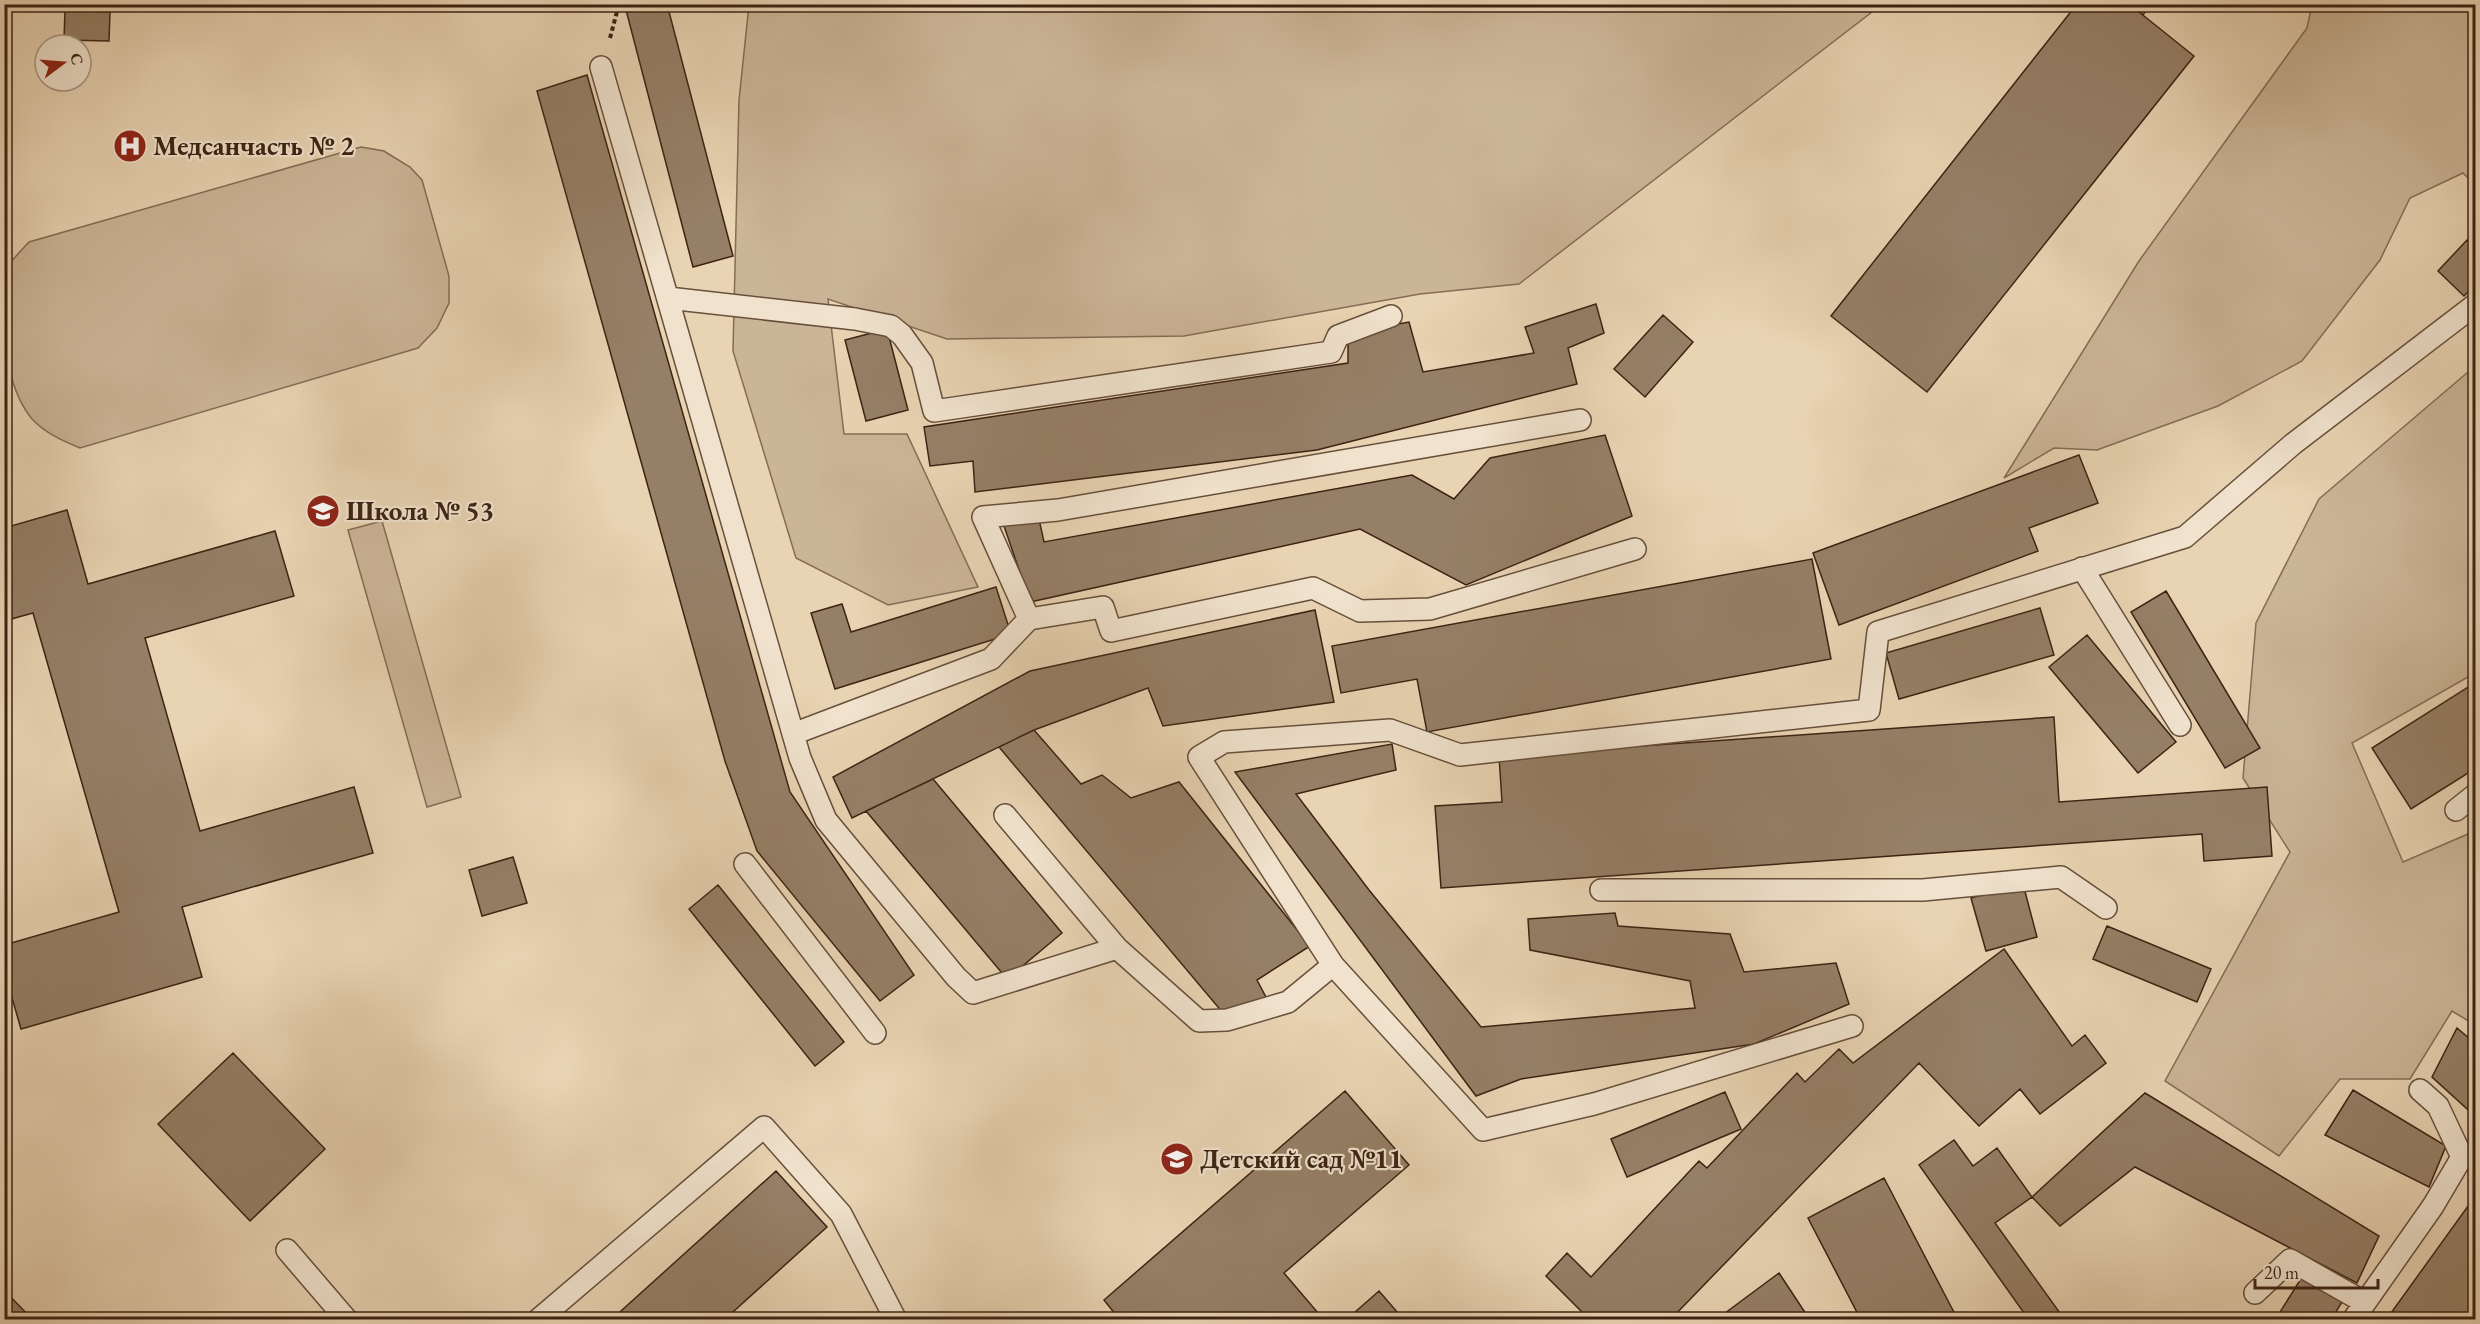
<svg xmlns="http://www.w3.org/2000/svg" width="2480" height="1324" font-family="'EB Garamond',serif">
	<rect width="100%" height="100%" fill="#e8d3b2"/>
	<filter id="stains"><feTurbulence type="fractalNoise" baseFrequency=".00333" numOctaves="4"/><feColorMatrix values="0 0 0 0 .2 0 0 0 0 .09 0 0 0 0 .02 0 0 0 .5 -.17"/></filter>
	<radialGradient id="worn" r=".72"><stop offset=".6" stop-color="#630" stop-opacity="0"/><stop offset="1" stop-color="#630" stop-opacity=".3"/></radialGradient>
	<path fill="#cbb597" stroke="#846c56" stroke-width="1.5" d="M 749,5 L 1881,5 L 1519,284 L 1420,294 L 1184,336 L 947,339 L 828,299 L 844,434 L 907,434 L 978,587 L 888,605 L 796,558 L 733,351 L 739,100 Z
		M 2312,5 L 2475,5 L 2475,185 L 2463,173 L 2410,198 L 2380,260 L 2302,361 L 2218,406 L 2097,450 L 2054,448 L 2004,478 L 2139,261 L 2307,28 Z
		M 361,147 L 384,151 L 410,167 L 422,180 L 449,276 L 449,303 L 437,328 L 418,348 L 80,448 C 63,441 45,433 32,419 C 0,380 4,317 5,268 L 29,242 Z
		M 2475,366 L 2475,673 L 2352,743 L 2403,862 L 2475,831 L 2475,1025 L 2452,1011 L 2410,1079 L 2340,1079 L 2279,1156 L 2165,1081 L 2290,852 L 2243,778 L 2256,623 L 2319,499 Z
		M 382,521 L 461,797 L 427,807 L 348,530 Z"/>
	<path fill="#957f66" stroke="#3c2314" stroke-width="1.5" d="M 633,4 L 667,4 L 733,256 L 693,267 L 625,6 Z
		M 2077,4 L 2129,4 L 2194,56 L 1927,392 L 1831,316 Z
		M 2129,4 L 2151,4 L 2143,15 Z
		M 65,10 L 110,12 L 109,41 L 64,40 Z
		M 587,75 L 790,792 L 914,975 L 880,1001 L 757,851 L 725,761 L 537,91 Z
		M 2467,240 L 2476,248 L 2476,284 L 2464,296 L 2438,271 Z
		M 1596,304 L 1604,333 L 1568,348 L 1577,384 L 1317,450 L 975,492 L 973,461 L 930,466 L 924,427 L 1348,363 L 1348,333 L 1409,322 L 1423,372 L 1534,353 L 1525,327 Z
		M 1663,315 L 1693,342 L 1645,397 L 1614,369 Z
		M 887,329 L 908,410 L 866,421 L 845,340 Z
		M 1605,435 L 1632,516 L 1466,585 L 1360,529 L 1030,602 L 1003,523 L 1039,519 L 1044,542 L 1412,475 L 1454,499 L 1490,458 Z
		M 2079,455 L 2098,503 L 2029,528 L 2038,551 L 1839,625 L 1813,553 Z
		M 67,510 L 88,584 L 275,531 L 294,596 L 145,638 L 200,831 L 354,787 L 373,853 L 182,907 L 202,977 L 21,1029 L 4,970 L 4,945 L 119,912 L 33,613 L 4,621 L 4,528 Z
		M 1812,559 L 1831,659 L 1427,732 L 1417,679 L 1341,693 L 1332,646 Z
		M 996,587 L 1011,634 L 835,689 L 811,613 L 842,604 L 851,632 Z
		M 2166,591 L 2260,748 L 2225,768 L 2131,612 Z
		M 2040,608 L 2054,655 L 1899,699 L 1886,653 Z
		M 1315,610 L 1334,702 L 1163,726 L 1148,688 L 1034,730 L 852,818 L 833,777 L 1030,671 Z
		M 2087,635 L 2176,742 L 2138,773 L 2049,667 Z
		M 2476,682 L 2476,768 L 2411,809 L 2372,748 Z
		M 2054,717 L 2059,802 L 2267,787 L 2272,856 L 2204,861 L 2202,834 L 1441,888 L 1435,806 L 1502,802 L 1499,756 Z
		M 1034,730 L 1081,784 L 1102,775 L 1131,798 L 1179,782 L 1310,946 L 1257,980 L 1268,1001 L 1223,1013 L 999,747 Z
		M 1392,744 L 1396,770 L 1296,794 L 1369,890 L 1481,1027 L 1695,1008 L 1690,981 L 1530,950 L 1528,919 L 1615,913 L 1618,926 L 1730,934 L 1744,972 L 1836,963 L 1849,1004 L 1754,1044 L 1521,1079 L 1476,1096 L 1235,772 Z
		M 933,779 L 1062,933 L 1007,979 L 866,811 Z
		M 513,857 L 527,903 L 482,916 L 469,870 Z
		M 2023,884 L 2037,937 L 1986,951 L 1971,898 Z
		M 718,885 L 844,1042 L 815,1066 L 689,909 Z
		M 2107,926 L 2211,969 L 2197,1002 L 2093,959 Z
		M 2004,949 L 2072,1046 L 2085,1035 L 2106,1063 L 2040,1114 L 2020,1089 L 1979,1126 L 1919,1063 L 1670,1320 L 1590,1320 L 1546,1276 L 1567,1253 L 1591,1277 L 1699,1161 L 1707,1168 L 1797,1073 L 1805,1082 L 1839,1049 L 1853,1063 Z
		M 2457,1028 L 2476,1044 L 2476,1117 L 2432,1077 Z
		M 233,1053 L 325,1149 L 250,1221 L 158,1124 Z
		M 2353,1090 L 2446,1146 L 2429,1187 L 2325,1135 Z
		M 1345,1091 L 1409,1165 L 1284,1273 L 1324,1320 L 1120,1320 L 1104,1300 Z
		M 1725,1092 L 1741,1129 L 1627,1177 L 1611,1139 Z
		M 2145,1093 L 2379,1236 L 2357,1283 L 2135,1167 L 2060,1226 L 2032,1197 Z
		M 1954,1140 L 1973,1166 L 1997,1148 L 2032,1197 L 1995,1223 L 2065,1320 L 2029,1320 L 1919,1165 Z
		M 776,1171 L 827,1227 L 724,1320 L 611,1320 Z
		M 1884,1178 L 1958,1320 L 1861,1320 L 1808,1218 Z
		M 2476,1195 L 2476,1314 L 2472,1320 L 2386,1320 Z
		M 1779,1273 L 1810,1320 L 1718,1320 L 1717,1319 Z
		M 2302,1277 L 2342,1302 L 2331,1320 L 2275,1320 Z
		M 4,1290 L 30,1317 L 27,1320 L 4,1320 Z
		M 1379,1291 L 1404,1320 L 1346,1320 Z"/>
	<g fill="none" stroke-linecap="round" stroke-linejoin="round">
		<g stroke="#674f3c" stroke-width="24">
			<path id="service" d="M 601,67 L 800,758 L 826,820 L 956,977 L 973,993 L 1117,948 L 1199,1021 L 1227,1020 L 1288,1002 L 1333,965
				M 668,298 L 855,319 L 891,326 L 902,335 L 922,363 L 934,411 L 1331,352 L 1338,336 L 1391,316
				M 1580,420 L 1058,510 L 983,517 L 1029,619 L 1103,607 L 1111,631 L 1313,588 L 1360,611 L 1430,609 L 1635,549
				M 2082,568 L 2180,725
				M 793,734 L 991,659 L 1029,619
				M 2456,810 L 2476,794
				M 1005,815 L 1117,948
				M 745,864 L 875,1033
				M 1601,890 L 1923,890 L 2061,877 L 2106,908
				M 1852,1026 L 1594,1104 L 1483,1130 L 1333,965 L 1199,757 L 1224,742 L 1390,730 L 1460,755 L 1869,710 L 1878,632 L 2185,537 L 2293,444 L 2476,304
				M 287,1250 L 347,1320
				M 2255,1293 L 2290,1260 L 2364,1302
				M 538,1320 L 764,1127 L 841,1214 L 896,1320
				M 2353,1320 L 2433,1206 L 2462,1157 L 2438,1106 L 2420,1090"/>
		</g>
		<path stroke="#3c2314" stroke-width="4" stroke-dasharray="4.5 3" stroke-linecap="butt" d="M 610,38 L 619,4"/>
		<use href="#service" stroke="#f0e2cd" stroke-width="21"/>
	</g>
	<defs>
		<g id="hospital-disc" transform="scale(1.725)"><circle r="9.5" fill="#8f2418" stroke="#f0e2cd"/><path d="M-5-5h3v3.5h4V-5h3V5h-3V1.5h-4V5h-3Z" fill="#fff"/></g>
		<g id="school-disc" transform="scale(1.725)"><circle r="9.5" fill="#8f2418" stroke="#f0e2cd"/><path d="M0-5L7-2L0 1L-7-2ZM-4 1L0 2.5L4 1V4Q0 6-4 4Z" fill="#fff"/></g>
	</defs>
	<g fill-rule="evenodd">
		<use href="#hospital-disc" x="130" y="146"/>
		<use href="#school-disc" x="323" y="511"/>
		<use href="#school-disc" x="1177" y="1159"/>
	</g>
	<g text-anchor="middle" stroke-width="4.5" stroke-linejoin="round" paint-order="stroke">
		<g font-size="27" font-weight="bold" fill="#3c2314" stroke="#f0e2cd" text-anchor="start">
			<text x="153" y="155">Медсанчасть № 2</text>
			<text x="346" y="520">Школа № 53</text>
			<text x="1200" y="1168">Детский сад №11</text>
		</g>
	</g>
	<rect width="2480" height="1324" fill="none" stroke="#e8d3b2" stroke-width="24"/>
	<rect x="6" y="6" width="2468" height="1312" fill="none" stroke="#3c2314" stroke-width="3"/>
	<rect x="12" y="12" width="2456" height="1300" fill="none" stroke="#3c2314" stroke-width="1.5"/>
	<g transform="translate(63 63) rotate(74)"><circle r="28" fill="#f0e2cd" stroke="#a89683" stroke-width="1.5"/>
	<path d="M0-4.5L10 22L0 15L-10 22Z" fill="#8f2418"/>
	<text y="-9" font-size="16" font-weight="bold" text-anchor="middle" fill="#3c2314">С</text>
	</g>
	<path d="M2255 1279v9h123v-9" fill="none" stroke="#3c2314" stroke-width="3"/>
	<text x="2264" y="1279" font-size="18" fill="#3c2314" stroke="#f0e2cd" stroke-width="4.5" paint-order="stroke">20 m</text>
	<rect width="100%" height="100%" filter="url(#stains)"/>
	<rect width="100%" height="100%" fill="url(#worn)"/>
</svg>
